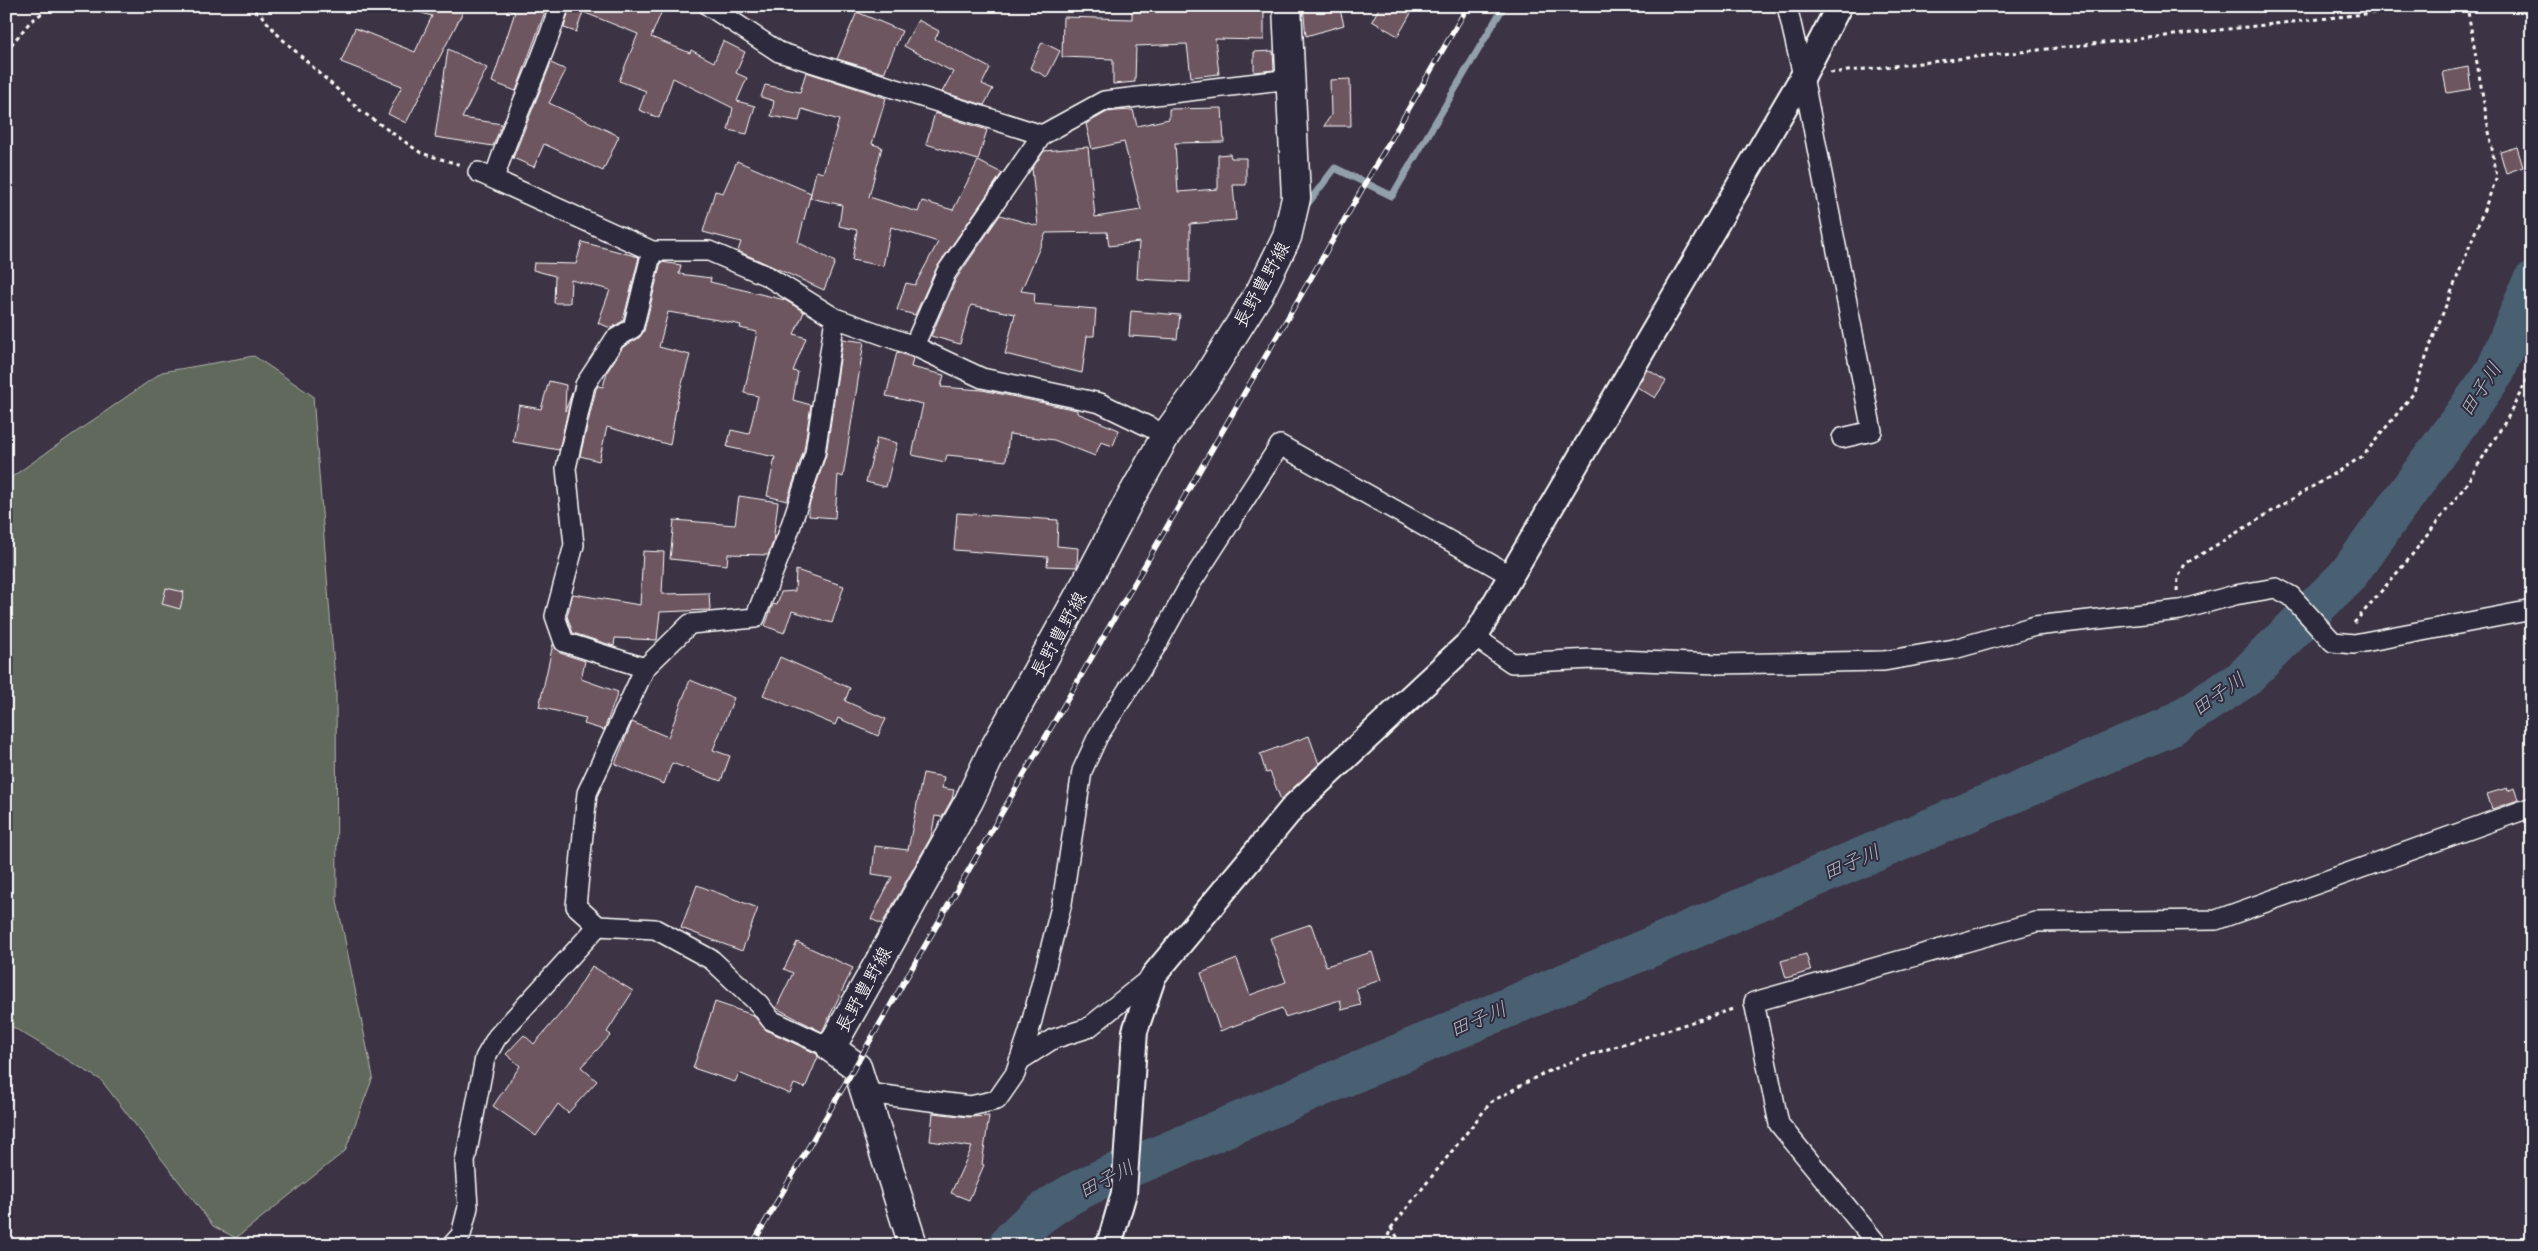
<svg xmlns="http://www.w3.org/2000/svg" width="2538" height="1251" font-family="'Gochi Hand','Klee One',sans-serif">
	<rect width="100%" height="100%" fill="#3c3344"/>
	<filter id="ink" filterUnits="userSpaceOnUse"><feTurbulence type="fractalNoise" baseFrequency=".02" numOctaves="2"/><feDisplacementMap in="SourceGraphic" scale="10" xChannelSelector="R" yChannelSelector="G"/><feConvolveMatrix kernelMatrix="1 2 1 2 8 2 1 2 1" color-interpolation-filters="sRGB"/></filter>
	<g filter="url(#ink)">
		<path fill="#61695c" stroke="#b0b4ae" d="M 254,356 L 313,396 L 336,693 L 337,901 L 373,1077 L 345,1151 L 236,1238 L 213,1226 L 101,1080 L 6,1023 L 6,481 L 162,372 Z"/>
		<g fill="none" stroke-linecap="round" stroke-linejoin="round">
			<path stroke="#92a0ab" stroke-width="7" d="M 1305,207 L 1335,168 L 1392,196 L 1504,6"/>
			<path stroke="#496173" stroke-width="40" d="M 1008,1245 C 1045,1201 1098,1179 1151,1159 L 2169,727 L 2243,679 L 2347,576 L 2495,372 L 2532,282"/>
		</g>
		<path fill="#6e5661" stroke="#fff" d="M 412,6 L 466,6 L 406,123 L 388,114 L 402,86 L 341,62 L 355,28 L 415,52 L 432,16 L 412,10 Z
			M 509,6 L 547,6 L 516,91 L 492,82 L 515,12 L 508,10 Z
			M 570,6 L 664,6 L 651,37 L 690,53 L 691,50 L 714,62 L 723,41 L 745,52 L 736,73 L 747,78 L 737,101 L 755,106 L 747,134 L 728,130 L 733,108 L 673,78 L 659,118 L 639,110 L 646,91 L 619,81 L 638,34 L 583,12 L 576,32 L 564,28 Z
			M 1227,6 L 1264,6 L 1264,40 L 1215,39 L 1219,74 L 1191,77 L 1187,44 L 1136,46 L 1135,82 L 1113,84 L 1113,59 L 1062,57 L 1063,17 L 1132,19 L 1132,12 L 1227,8 Z
			M 1303,6 L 1339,6 L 1344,25 L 1306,36 Z
			M 1380,6 L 1415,6 L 1398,36 L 1372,21 Z
			M 857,12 L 902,31 L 884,73 L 837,59 Z
			M 918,20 L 939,31 L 935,39 L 990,68 L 982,84 L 993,89 L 984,105 L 942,92 L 953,72 L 904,46 Z
			M 1042,42 L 1060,51 L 1047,77 L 1030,68 Z
			M 448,49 L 487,68 L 462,118 L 502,124 L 493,146 L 435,137 Z
			M 1273,51 L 1274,70 L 1254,72 L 1254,52 Z
			M 551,63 L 566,70 L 549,103 L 619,136 L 603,171 L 544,144 L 534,167 L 513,158 Z
			M 2468,67 L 2471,89 L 2447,93 L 2443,72 Z
			M 806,72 L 886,98 L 872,144 L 882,147 L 869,197 L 918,212 L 922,201 L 953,210 L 978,161 L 1002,173 L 937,267 L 915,315 L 897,310 L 906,283 L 915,285 L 938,242 L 891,227 L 883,266 L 852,260 L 857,230 L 839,226 L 842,205 L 810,198 L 816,171 L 823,173 L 839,120 L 802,109 L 799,121 L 771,116 L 774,101 L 761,97 L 765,85 L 800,92 Z
			M 1350,79 L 1351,126 L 1324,126 L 1331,115 L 1330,80 Z
			M 1222,108 L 1224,142 L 1175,143 L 1178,192 L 1218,189 L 1218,155 L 1230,154 L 1231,158 L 1246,158 L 1246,185 L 1233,185 L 1236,220 L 1190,224 L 1190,282 L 1137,279 L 1139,242 L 1109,246 L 1107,232 L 1046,233 L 1021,291 L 1035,293 L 1034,304 L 1096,309 L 1094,336 L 1087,336 L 1082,373 L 1005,354 L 1015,314 L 971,305 L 960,344 L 931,336 L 956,279 L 1000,215 L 1038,226 L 1032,169 L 1044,151 L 1088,147 L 1095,217 L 1141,210 L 1124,142 L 1092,149 L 1086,124 L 1107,112 L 1116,111 L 1133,110 L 1137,126 L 1169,119 L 1169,109 Z
			M 935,113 L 987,130 L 978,160 L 926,144 Z
			M 2517,147 L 2523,167 L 2506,173 L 2500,152 Z
			M 737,161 L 811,193 L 798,242 L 835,262 L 824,290 L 738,251 L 741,242 L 703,232 L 715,191 L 723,193 Z
			M 582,242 L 639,257 L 623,321 L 611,328 L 598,323 L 610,290 L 571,280 L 570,303 L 554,303 L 555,276 L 533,270 L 534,263 L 576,264 Z
			M 661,262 L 681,265 L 679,274 L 711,278 L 710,282 L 785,300 L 804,312 L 794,334 L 806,338 L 793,371 L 798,372 L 793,400 L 811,405 L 804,450 L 787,501 L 767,496 L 775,457 L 727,447 L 731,430 L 749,434 L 758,396 L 744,393 L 757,332 L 740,328 L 741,325 L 718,320 L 668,312 L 659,347 L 690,355 L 677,402 L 670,445 L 607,427 L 599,461 L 580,456 L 596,389 L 598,386 L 603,387 L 607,372 L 623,347 L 639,338 L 644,331 Z
			M 1131,311 L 1180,315 L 1177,339 L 1129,336 Z
			M 843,339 L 864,342 L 843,477 L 838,475 L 835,518 L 809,516 L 809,506 L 826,455 Z
			M 897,352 L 913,358 L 911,367 L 944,375 L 941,387 L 982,390 L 1077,410 L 1077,413 L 1119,430 L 1113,446 L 1101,442 L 1095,456 L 1054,440 L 1009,434 L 1006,461 L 947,455 L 945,462 L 912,455 L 923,404 L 886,396 Z
			M 1647,369 L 1666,381 L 1655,398 L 1637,387 Z
			M 549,381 L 566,385 L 565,411 L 572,393 L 559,450 L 513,442 L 519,405 L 541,409 Z
			M 877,438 L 897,443 L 886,487 L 866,482 Z
			M 739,496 L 778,502 L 773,542 L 768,555 L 728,554 L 727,565 L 670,559 L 674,520 L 735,525 Z
			M 957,513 L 1058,520 L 1057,546 L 1078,548 L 1077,567 L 1047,566 L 1048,557 L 954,550 Z
			M 643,551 L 664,552 L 662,594 L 709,593 L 710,610 L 660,612 L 657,640 L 615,638 L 614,646 L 573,633 L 567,616 L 573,594 L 640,605 Z
			M 796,570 L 844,586 L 832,623 L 792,611 L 784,633 L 765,626 L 773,604 L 777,605 L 781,592 L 795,591 Z
			M 166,588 L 184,592 L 180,609 L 162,604 Z
			M 553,644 L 560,653 L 585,661 L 581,679 L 618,692 L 604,730 L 584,724 L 586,718 L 539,707 Z
			M 780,657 L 850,688 L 845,701 L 886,719 L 878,736 L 838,718 L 835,725 L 763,695 Z
			M 690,680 L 734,698 L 713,750 L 730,756 L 721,781 L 672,763 L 664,784 L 615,764 L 632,722 L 668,737 Z
			M 1309,736 L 1319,764 L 1281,800 L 1270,772 L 1266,773 L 1260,754 Z
			M 923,773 L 944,777 L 942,788 L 954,790 L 952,799 L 942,817 L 935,816 L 931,837 L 882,924 L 871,919 L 892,877 L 872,874 L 875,846 L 908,850 Z
			M 2507,788 L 2508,791 L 2514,788 L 2518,800 L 2492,809 L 2487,794 Z
			M 697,885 L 758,908 L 742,951 L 681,928 Z
			M 1311,924 L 1326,966 L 1372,952 L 1381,980 L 1356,988 L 1361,1005 L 1342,1010 L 1340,1000 L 1285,1017 L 1282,1008 L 1220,1031 L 1201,973 L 1237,959 L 1250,995 L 1286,982 L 1270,938 Z
			M 797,942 L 853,968 L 822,1032 L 776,1008 L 793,973 L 784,969 Z
			M 1806,954 L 1811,971 L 1786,978 L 1781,961 Z
			M 592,966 L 633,991 L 607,1032 L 611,1035 L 581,1067 L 597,1081 L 568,1113 L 558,1104 L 536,1136 L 493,1106 L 520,1066 L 506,1054 L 524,1035 L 534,1044 L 567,1006 Z
			M 715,1002 L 753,1015 L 766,1030 L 817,1054 L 818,1057 L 805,1088 L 794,1084 L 790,1094 L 739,1073 L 735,1082 L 693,1068 Z
			M 933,1113 L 969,1117 L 989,1116 L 982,1164 L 984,1165 L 969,1200 L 951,1193 L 972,1147 L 930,1141 Z"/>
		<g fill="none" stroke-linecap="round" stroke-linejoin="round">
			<g stroke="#fff" stroke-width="22">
				<path id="minor" d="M 709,6 L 779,52 L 1042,135 L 1104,101 L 1291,79
					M 1787,6 L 1803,76 L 1872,431 L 1842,438
					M 478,172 L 652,251 L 709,251 L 767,276 L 835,318 L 914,346 L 982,378 L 1100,403 L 1166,435
					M 494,179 C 512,120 542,66 559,6
					M 914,346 L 946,273 L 1042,135
					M 1475,637 L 1512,663 L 1592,659 L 1717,664 L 1884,661 L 1954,649 L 2035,626 L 2180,610 L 2235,595 L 2276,588 L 2291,596 L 2333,642 L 2354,644 L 2532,610
					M 645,668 L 564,642 L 555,616 L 574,545 L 566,468 L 585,385 L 615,339 L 633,328 L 652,251
					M 598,926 L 576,906 L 587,793 L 645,668 L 690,624 L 755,618 L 787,537 L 815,453 L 835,318
					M 1019,1061 L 1053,1039 L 1088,1028 L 1154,975
					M 867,1093 L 970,1106 L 997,1100 L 1015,1074 L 1029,1032 L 1062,903 L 1082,771 L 1098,736 L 1156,646 L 1189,586 L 1280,445 L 1510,575
					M 452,1245 L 461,1235 L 468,1207 L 465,1162 L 485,1058 L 497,1037 L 598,926 L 655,929 L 712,960 L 759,1004 L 771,1020 L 831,1048
					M 1878,1245 L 1779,1124 L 1754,1002 L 2036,922 L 2216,920 L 2532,807"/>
			</g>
			<g stroke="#fff" stroke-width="28">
				<path id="tertiary" d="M 1109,1245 L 1124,1193 L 1135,1031 L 1154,975 L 1295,805 L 1475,637 L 1803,76 L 1839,6"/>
			</g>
			<g stroke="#fff" stroke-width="31">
				<path id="secondary" d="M 913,1245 L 857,1067 L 831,1048 L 969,801 L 991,754 L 1087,581 L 1129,501 L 1166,435 L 1204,382 L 1260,292 L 1287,237 L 1296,198 L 1287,6"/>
			</g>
			<path stroke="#fff" stroke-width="3" stroke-dasharray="4 4" stroke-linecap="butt" d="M 248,6 L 261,15 L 280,37 L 361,111 L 421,153 L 461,165
				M 6,51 L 30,22 L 52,6
				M 1830,73 L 2437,6
				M 2177,591 L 2178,578 L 2185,564 L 2363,456 L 2413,394 L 2435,333 L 2497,177 L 2467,6
				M 2354,623 L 2408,560 L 2463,489 L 2507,419 L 2532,370
				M 1391,1228 L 1491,1102 L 1540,1075 L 1583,1057 L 1736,1008
				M 1367,1245 L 1387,1239 L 1391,1228 L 1403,1245"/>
			<use href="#minor" stroke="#2f2a3d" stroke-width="19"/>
			<use href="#tertiary" stroke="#2f2a3d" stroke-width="24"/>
			<use href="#secondary" stroke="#2f2a3d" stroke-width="28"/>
			<g stroke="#fff" stroke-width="5.5">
				<path id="rail" d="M 752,1245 L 1468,6"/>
			</g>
			<use href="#rail" stroke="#2f2a3d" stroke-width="4" stroke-dasharray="11" stroke-linecap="butt"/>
		</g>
	</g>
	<g text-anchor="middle" stroke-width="4" stroke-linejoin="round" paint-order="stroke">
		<g font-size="19" fill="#fff" stroke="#2f2a3d">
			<text transform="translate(1261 284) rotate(-61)" y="7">長野豊野線</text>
			<text transform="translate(1058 634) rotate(-61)" y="7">長野豊野線</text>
			<text transform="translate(863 989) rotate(-61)" y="7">長野豊野線</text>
		</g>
		<g font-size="20" font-style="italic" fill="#adb8c0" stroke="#2f2a3d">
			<text transform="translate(2480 389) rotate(-57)" y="7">田子川</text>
			<text transform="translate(2218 694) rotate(-35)" y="7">田子川</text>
			<text transform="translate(1851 862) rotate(-23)" y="7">田子川</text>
			<text transform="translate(1478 1019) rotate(-23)" y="7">田子川</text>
			<text transform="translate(1106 1179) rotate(-27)" y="7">田子川</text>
		</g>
	</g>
	<rect width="2538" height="1251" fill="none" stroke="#2f2a3d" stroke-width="25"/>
	<rect x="12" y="12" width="2513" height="1226" fill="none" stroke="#fff" stroke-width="2" filter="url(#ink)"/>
</svg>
